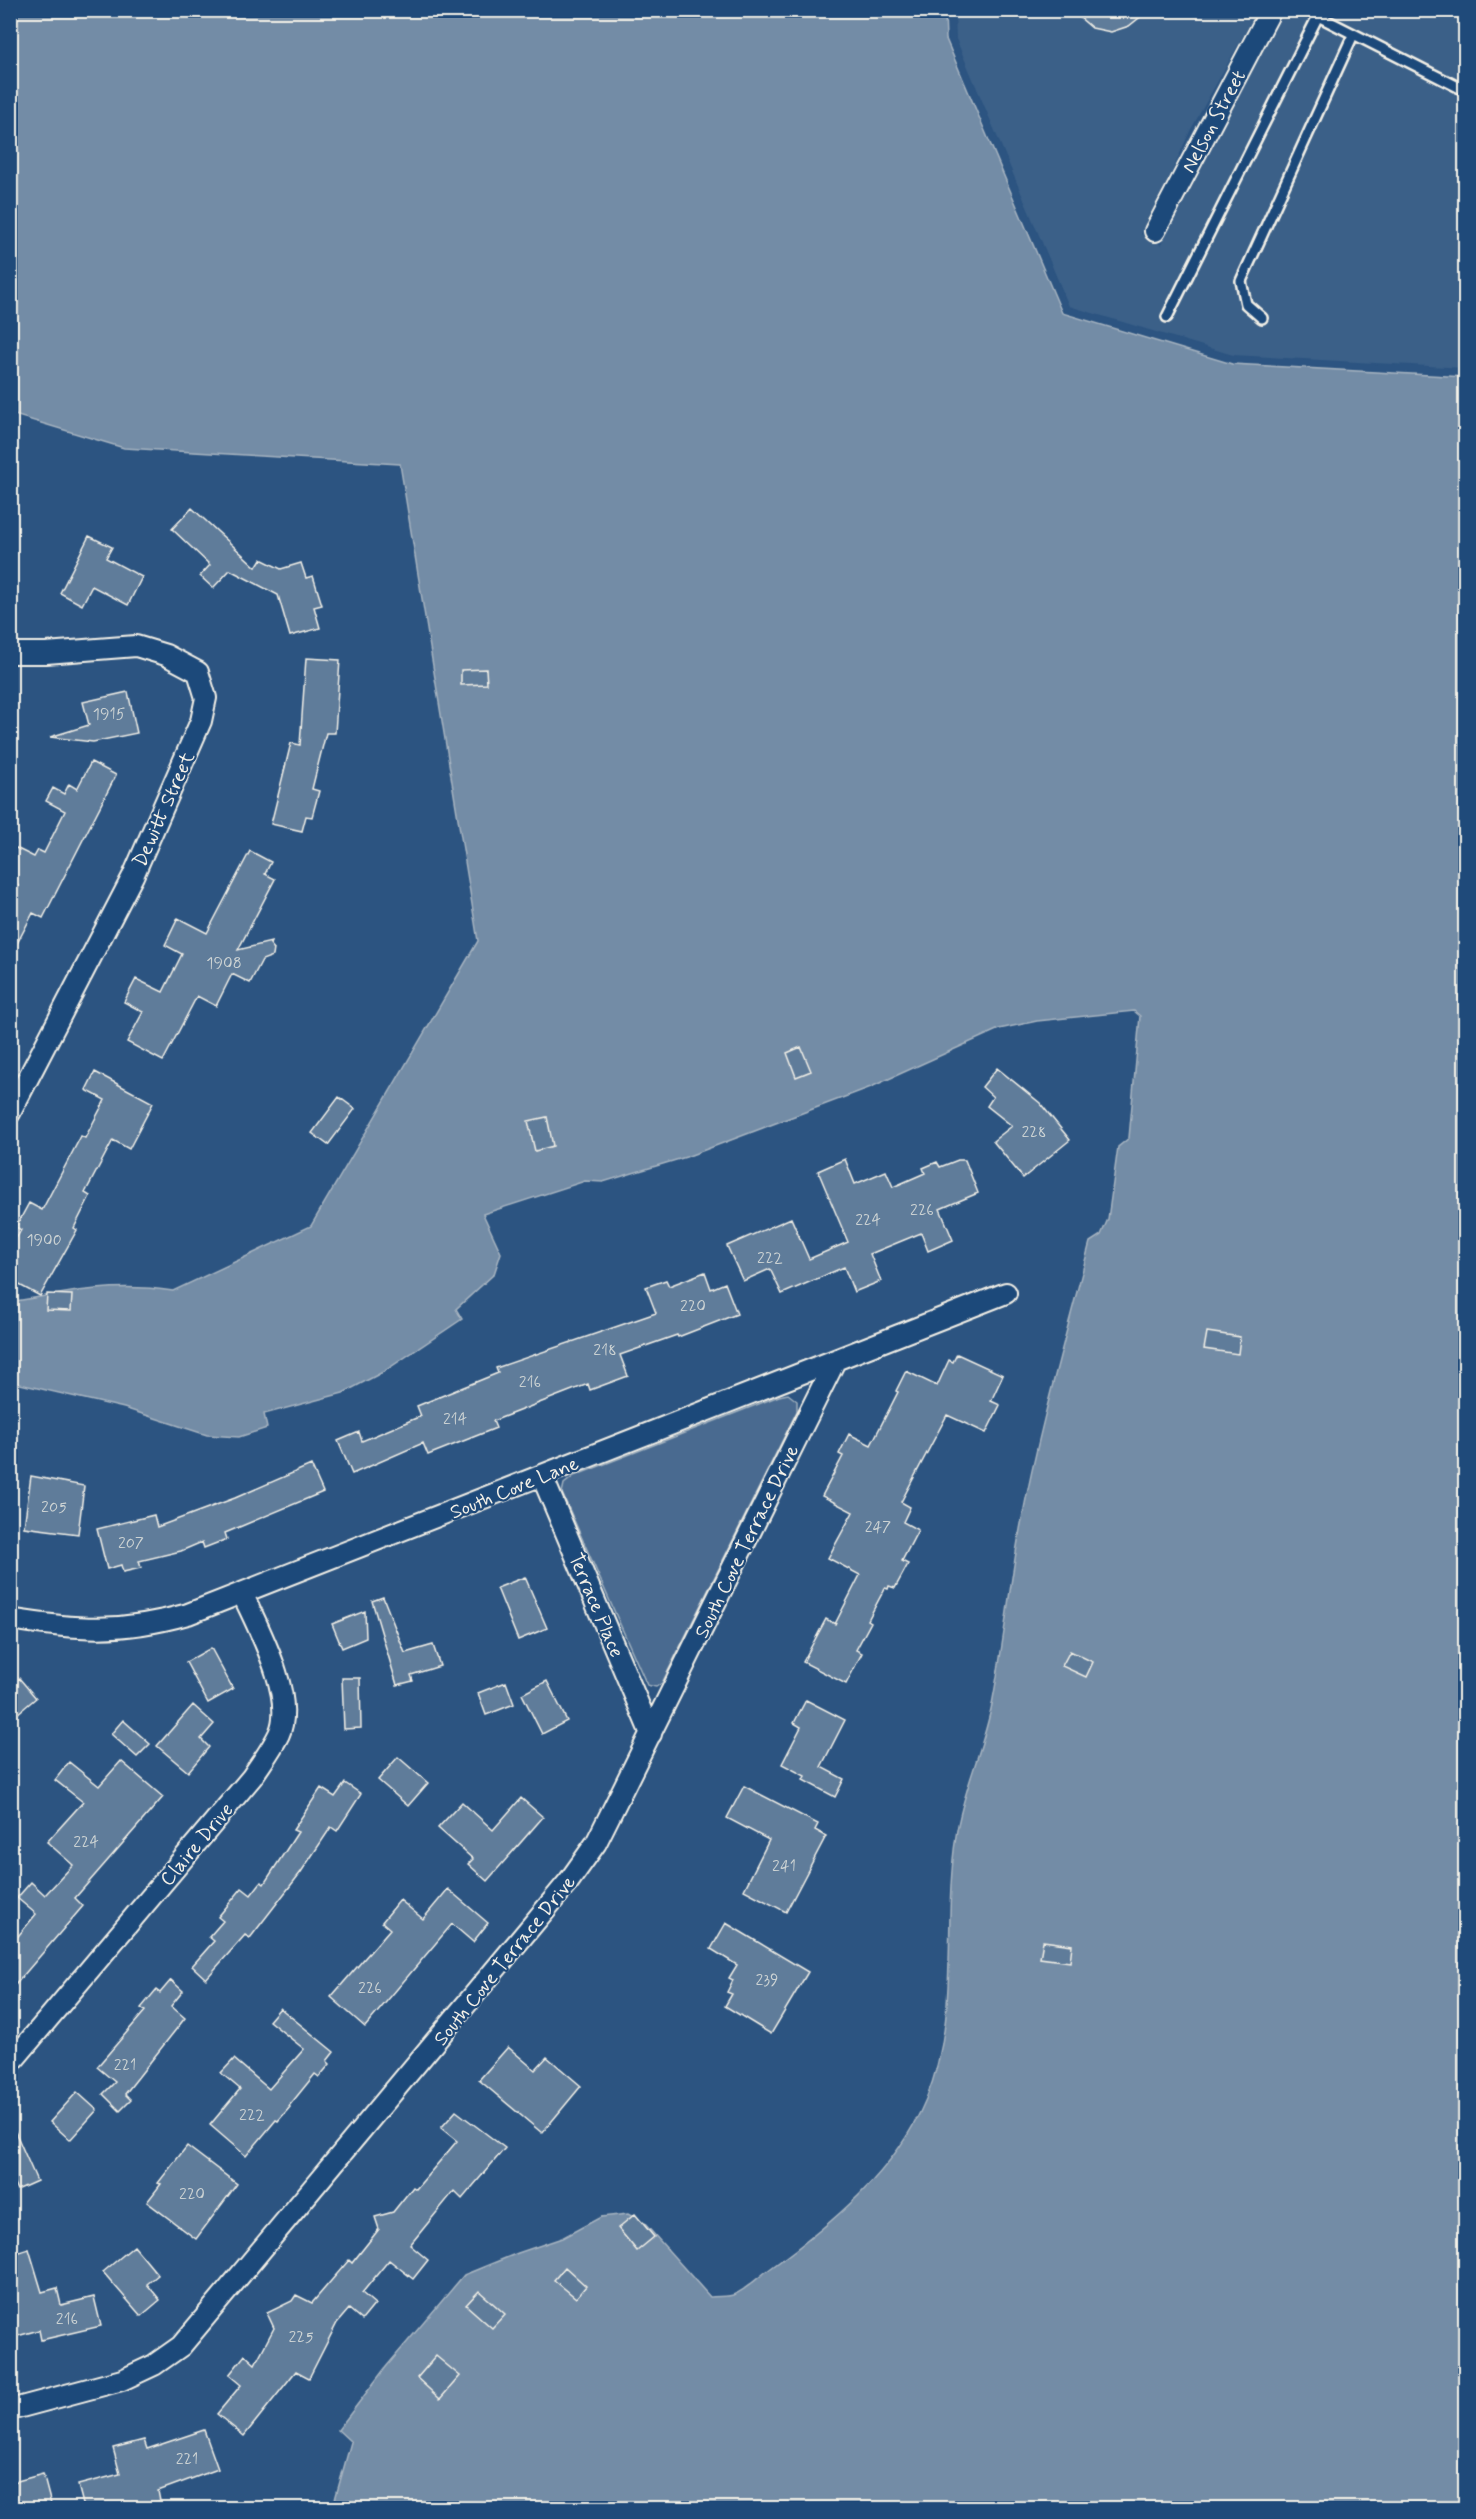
<svg xmlns="http://www.w3.org/2000/svg" width="1476" height="2519" font-family="Mynerve,sans-serif">
	<rect width="100%" height="100%" fill="#2c5481"/>
	<filter id="ink" filterUnits="userSpaceOnUse"><feTurbulence type="fractalNoise" baseFrequency=".0167" numOctaves="2"/><feDisplacementMap in="SourceGraphic" scale="12" xChannelSelector="R" yChannelSelector="G"/><feConvolveMatrix kernelMatrix="1 2 1 2 8 2 1 2 1" color-interpolation-filters="sRGB"/></filter>
	<g filter="url(#ink)">
		<path fill="#3b6088" d="M 955,11 L 1257,11 L 1190,131 L 1165,187 L 1141,234 L 1161,245 L 1284,11 L 1465,11 L 1465,368 L 1233,355 L 1069,306 L 956,39 Z"/>
		<path fill="#496b90" stroke="#9eaebc" stroke-width="1.5" d="M 788,1394 L 797,1401 L 797,1411 L 662,1683 L 656,1687 L 647,1685 L 562,1493 L 564,1484 L 574,1476 L 779,1396 Z"/>
		<path fill="#738ca6" stroke="#a7b4c0" stroke-width="1.5" d="M 10,11 L 945,11 L 946,39 L 1062,313 L 1232,364 L 1465,377 L 1465,2508 L 329,2508 L 334,2503 L 351,2442 L 338,2430 L 386,2367 L 464,2275 L 518,2253 L 562,2238 L 601,2217 L 628,2214 L 644,2223 L 710,2297 C 717,2296 727,2297 733,2295 C 745,2291 757,2278 767,2271 C 829,2226 896,2172 926,2099 C 961,2015 942,1924 956,1836 C 963,1789 985,1746 993,1699 C 1004,1641 1010,1582 1021,1524 C 1039,1429 1066,1335 1090,1242 L 1101,1235 L 1108,1219 L 1118,1147 L 1129,1138 L 1140,1016 L 1134,1011 L 1037,1021 L 999,1029 L 871,1087 L 686,1157 L 603,1182 L 585,1181 L 483,1214 L 501,1253 L 494,1274 L 456,1309 L 462,1319 L 383,1372 L 343,1393 L 264,1414 L 267,1428 L 239,1437 L 207,1435 L 124,1408 L 11,1382 L 11,1302 C 67,1292 115,1282 173,1291 L 311,1226 L 478,941 L 400,464 L 124,448 L 11,414 Z"/>
		<path fill="#5e7b9a" stroke="#f4f1e8" stroke-width="1.5" d="M 1071,10 L 1149,10 L 1129,26 L 1111,32 L 1092,28 Z
			M 192,508 L 256,567 L 261,559 L 281,569 L 301,563 L 306,578 L 313,576 L 322,605 L 314,607 L 320,628 L 290,636 L 278,595 L 230,570 L 213,588 L 200,576 L 210,565 L 172,529 Z
			M 89,536 L 112,547 L 106,558 L 142,577 L 128,605 L 92,586 L 82,605 L 60,593 Z
			M 306,658 L 340,660 L 335,733 L 326,733 L 312,789 L 319,791 L 312,817 L 306,816 L 302,831 L 271,824 L 291,743 L 300,745 Z
			M 486,669 L 487,684 L 461,685 L 461,670 Z
			M 128,692 L 137,733 L 93,742 L 50,737 L 89,725 L 83,702 Z
			M 91,762 L 116,775 L 43,918 L 33,913 L 10,957 L 10,902 L 19,886 L 10,881 L 10,845 L 34,857 L 38,850 L 44,853 L 65,811 L 46,801 L 53,788 L 64,794 L 69,784 L 77,789 Z
			M 250,851 L 271,862 L 265,874 L 275,879 L 238,950 L 271,942 L 270,944 L 274,949 L 273,956 L 262,960 L 250,983 L 232,974 L 216,1006 L 197,996 L 163,1061 L 127,1042 L 143,1012 L 124,1002 L 136,979 L 163,992 L 182,954 L 165,945 L 178,918 L 207,933 Z
			M 801,1047 L 811,1071 L 796,1077 L 787,1053 Z
			M 997,1068 L 1040,1103 L 1070,1140 L 1023,1178 L 993,1141 L 1012,1126 L 987,1106 L 993,1097 L 982,1087 Z
			M 95,1072 L 153,1103 L 129,1149 L 113,1140 L 85,1193 L 90,1196 L 74,1228 L 77,1230 L 40,1296 L 10,1280 L 10,1249 L 21,1230 L 16,1227 L 29,1203 L 42,1210 L 81,1136 L 85,1138 L 105,1100 L 86,1090 Z
			M 339,1097 L 355,1109 L 328,1145 L 312,1133 Z
			M 547,1117 L 553,1146 L 535,1151 L 528,1121 Z
			M 845,1159 L 855,1184 L 886,1171 L 893,1187 L 925,1173 L 923,1168 L 937,1162 L 940,1167 L 958,1160 L 965,1160 L 978,1193 L 940,1209 L 953,1240 L 928,1251 L 921,1233 L 870,1254 L 881,1281 L 854,1292 L 844,1267 L 782,1294 L 770,1269 L 743,1281 L 727,1246 L 791,1218 L 809,1259 L 848,1242 L 818,1171 Z
			M 705,1272 L 711,1289 L 725,1283 L 737,1314 L 678,1337 L 677,1335 L 620,1355 L 628,1376 L 590,1390 L 588,1384 L 493,1421 L 496,1428 L 428,1455 L 423,1443 L 352,1474 L 338,1441 L 359,1432 L 362,1441 L 421,1416 L 417,1406 L 498,1373 L 496,1368 L 656,1313 L 646,1287 L 666,1280 L 669,1286 Z
			M 47,1294 L 72,1295 L 71,1311 L 46,1310 Z
			M 1207,1332 L 1240,1337 L 1238,1354 L 1204,1349 Z
			M 957,1354 L 1003,1375 L 991,1401 L 1000,1405 L 986,1433 L 947,1415 L 901,1502 L 910,1507 L 903,1522 L 918,1530 L 902,1561 L 908,1564 L 895,1588 L 889,1586 L 888,1589 L 885,1588 L 868,1620 L 871,1622 L 856,1650 L 862,1653 L 846,1684 L 803,1662 L 826,1619 L 835,1624 L 860,1575 L 828,1558 L 853,1512 L 822,1496 L 843,1456 L 839,1454 L 849,1434 L 871,1445 L 898,1392 L 896,1391 L 906,1371 L 937,1386 L 949,1360 L 953,1362 Z
			M 311,1465 L 323,1492 L 225,1533 L 227,1539 L 204,1548 L 202,1542 L 181,1551 L 139,1561 L 141,1568 L 123,1572 L 121,1565 L 107,1569 L 97,1529 L 154,1515 L 157,1527 L 235,1498 Z
			M 31,1476 L 84,1486 L 78,1534 L 24,1527 Z
			M 525,1577 L 547,1628 L 518,1640 L 497,1588 Z
			M 383,1597 L 405,1653 L 433,1645 L 440,1666 L 411,1675 L 413,1681 L 397,1685 L 372,1601 Z
			M 365,1611 L 366,1638 L 342,1648 L 332,1624 Z
			M 211,1648 L 233,1689 L 208,1703 L 186,1662 Z
			M 1070,1651 L 1093,1662 L 1086,1677 L 1062,1666 Z
			M 19,1678 L 36,1698 L 10,1720 L 10,1686 Z
			M 342,1678 L 360,1678 L 361,1728 L 344,1729 Z
			M 547,1681 L 567,1721 L 542,1734 L 522,1694 Z
			M 506,1682 L 514,1704 L 486,1715 L 478,1693 Z
			M 806,1700 L 845,1720 L 821,1767 L 844,1779 L 835,1797 L 803,1780 L 805,1776 L 782,1764 L 801,1727 L 794,1723 Z
			M 193,1705 L 214,1724 L 201,1739 L 209,1747 L 188,1772 L 157,1746 Z
			M 123,1720 L 150,1744 L 137,1757 L 111,1734 Z
			M 398,1757 L 428,1783 L 408,1806 L 378,1780 Z
			M 121,1761 L 163,1797 L 75,1898 L 83,1906 L 10,1991 L 10,1946 L 36,1914 L 17,1898 L 31,1882 L 45,1895 L 73,1865 L 47,1842 L 83,1802 L 55,1780 L 69,1762 L 99,1786 Z
			M 345,1783 L 361,1794 L 337,1831 L 331,1827 L 301,1872 L 250,1938 L 245,1935 L 206,1979 L 192,1966 L 214,1941 L 209,1937 L 223,1921 L 218,1917 L 242,1888 L 251,1895 L 261,1882 L 264,1884 L 298,1832 L 293,1830 L 321,1788 L 335,1797 Z
			M 744,1786 L 818,1824 L 815,1830 L 826,1836 L 786,1912 L 744,1890 L 769,1840 L 727,1818 Z
			M 521,1798 L 543,1817 L 487,1881 L 468,1864 L 473,1859 L 438,1828 L 462,1802 L 493,1830 Z
			M 448,1889 L 488,1923 L 473,1942 L 452,1924 L 365,2027 L 331,1997 L 390,1929 L 382,1922 L 400,1900 L 423,1919 Z
			M 726,1923 L 808,1972 L 771,2034 L 725,2006 L 732,1994 L 727,1992 L 733,1980 L 729,1978 L 737,1965 L 711,1949 Z
			M 1043,1941 L 1072,1945 L 1070,1962 L 1040,1958 Z
			M 171,1980 L 183,1991 L 171,2006 L 185,2018 L 125,2094 L 131,2100 L 120,2111 L 103,2094 L 115,2082 L 97,2067 L 145,2011 L 141,2008 L 156,1990 L 160,1993 Z
			M 280,2008 L 334,2052 L 327,2061 L 330,2064 L 319,2077 L 315,2074 L 289,2106 L 290,2107 L 278,2121 L 276,2120 L 246,2156 L 210,2125 L 240,2089 L 221,2073 L 234,2059 L 269,2089 L 304,2049 L 269,2021 Z
			M 508,2047 L 535,2070 L 547,2057 L 581,2086 L 542,2133 L 479,2080 Z
			M 77,2092 L 97,2110 L 70,2140 L 50,2122 Z
			M 456,2111 L 505,2148 L 462,2199 L 454,2191 L 410,2245 L 428,2260 L 413,2279 L 389,2260 L 362,2293 L 375,2304 L 362,2320 L 349,2309 L 337,2323 L 309,2378 L 296,2371 L 244,2436 L 217,2414 L 241,2385 L 229,2375 L 245,2355 L 255,2364 L 274,2328 L 267,2313 L 292,2301 L 296,2295 L 312,2303 L 349,2260 L 352,2263 L 379,2229 L 375,2217 L 393,2212 L 413,2187 L 416,2189 L 457,2141 L 441,2128 Z
			M 10,2120 L 37,2181 L 17,2190 L 10,2175 Z
			M 187,2146 L 237,2184 L 196,2239 L 147,2202 L 161,2184 L 158,2183 Z
			M 635,2214 L 654,2237 L 637,2251 L 618,2228 Z
			M 134,2246 L 158,2275 L 147,2284 L 160,2300 L 141,2316 L 103,2272 Z
			M 29,2249 L 42,2292 L 57,2288 L 61,2305 L 94,2297 L 101,2326 L 41,2340 L 39,2330 L 10,2338 L 10,2255 Z
			M 565,2267 L 586,2286 L 576,2298 L 554,2280 Z
			M 479,2291 L 505,2314 L 492,2328 L 466,2305 Z
			M 436,2356 L 460,2376 L 440,2399 L 417,2378 Z
			M 204,2430 L 218,2469 L 158,2491 L 160,2501 L 131,2508 L 84,2508 L 78,2485 L 120,2474 L 113,2448 L 144,2440 L 147,2449 Z
			M 43,2474 L 52,2508 L 10,2508 L 10,2483 Z"/>
		<g fill="none" stroke-linecap="round" stroke-linejoin="round">
			<g stroke="#f4f1e8" stroke-width="14">
				<path id="service" d="M 1167,317 L 1318,16 L 1466,91
					M 1262,318 L 1246,304 L 1241,281 L 1353,35"/>
			</g>
			<g stroke="#f4f1e8" stroke-width="24">
				<path id="minor" d="M 1155,231 L 1271,10
					M 10,653 L 46,653 L 136,646 L 166,655 L 198,672 L 206,698 L 201,721 L 133,876 L 10,1113
					M 542,1476 L 651,1734
					M 10,1619 C 78,1630 121,1633 188,1614 L 1006,1293
					M 10,2064 L 252,1777 C 261,1763 272,1749 279,1734 C 296,1697 258,1628 242,1593
					M 10,2410 L 122,2380 L 154,2365 L 181,2346 L 569,1881 L 596,1843 L 614,1807 L 835,1361"/>
			</g>
			<use href="#service" stroke="#1f4a7a" stroke-width="9"/>
			<use href="#minor" stroke="#1f4a7a" stroke-width="20"/>
		</g>
	</g>
	<g text-anchor="middle" stroke-width="4.5" stroke-linejoin="round" paint-order="stroke">
		<g font-size="16" fill="#ced4d4">
			<text x="109" y="719">1915</text>
			<text x="224" y="968">1908</text>
			<text x="1034" y="1137">228</text>
			<text x="922" y="1215">226</text>
			<text x="868" y="1225">224</text>
			<text x="44" y="1245">1900</text>
			<text x="770" y="1263">222</text>
			<text x="693" y="1311">220</text>
			<text x="605" y="1355">218</text>
			<text x="530" y="1387">216</text>
			<text x="455" y="1424">214</text>
			<text x="54" y="1512">205</text>
			<text x="878" y="1532">247</text>
			<text x="131" y="1548">207</text>
			<text x="86" y="1847">224</text>
			<text x="784" y="1871">241</text>
			<text x="767" y="1985">239</text>
			<text x="370" y="1993">226</text>
			<text x="125" y="2070">221</text>
			<text x="252" y="2120">222</text>
			<text x="192" y="2199">220</text>
			<text x="67" y="2324">216</text>
			<text x="301" y="2342">225</text>
			<text x="187" y="2464">221</text>
		</g>
		<g font-size="20" fill="#f4f1e8" stroke="#1f4a7a">
			<text transform="translate(1213 121) rotate(-62)" y="7">Nelson Street</text>
			<text transform="translate(163 809) rotate(-66)" y="7">Dewitt Street</text>
			<text transform="translate(514 1487) rotate(-22)" y="7">South Cove Lane</text>
			<text transform="translate(746 1541) rotate(-64)" y="7">South Cove Terrace Drive</text>
			<text transform="translate(597 1605) rotate(67)" y="7">Terrace Place</text>
			<text transform="translate(196 1844) rotate(-50)" y="7">Claire Drive</text>
			<text transform="translate(504 1960) rotate(-51)" y="7">South Cove Terrace Drive</text>
		</g>
	</g>
	<rect width="1476" height="2519" fill="none" stroke="#1f4a7a" stroke-width="36"/>
	<rect x="18" y="18" width="1440" height="2483" fill="none" stroke="#f4f1e8" stroke-width="2" filter="url(#ink)"/>
</svg>
